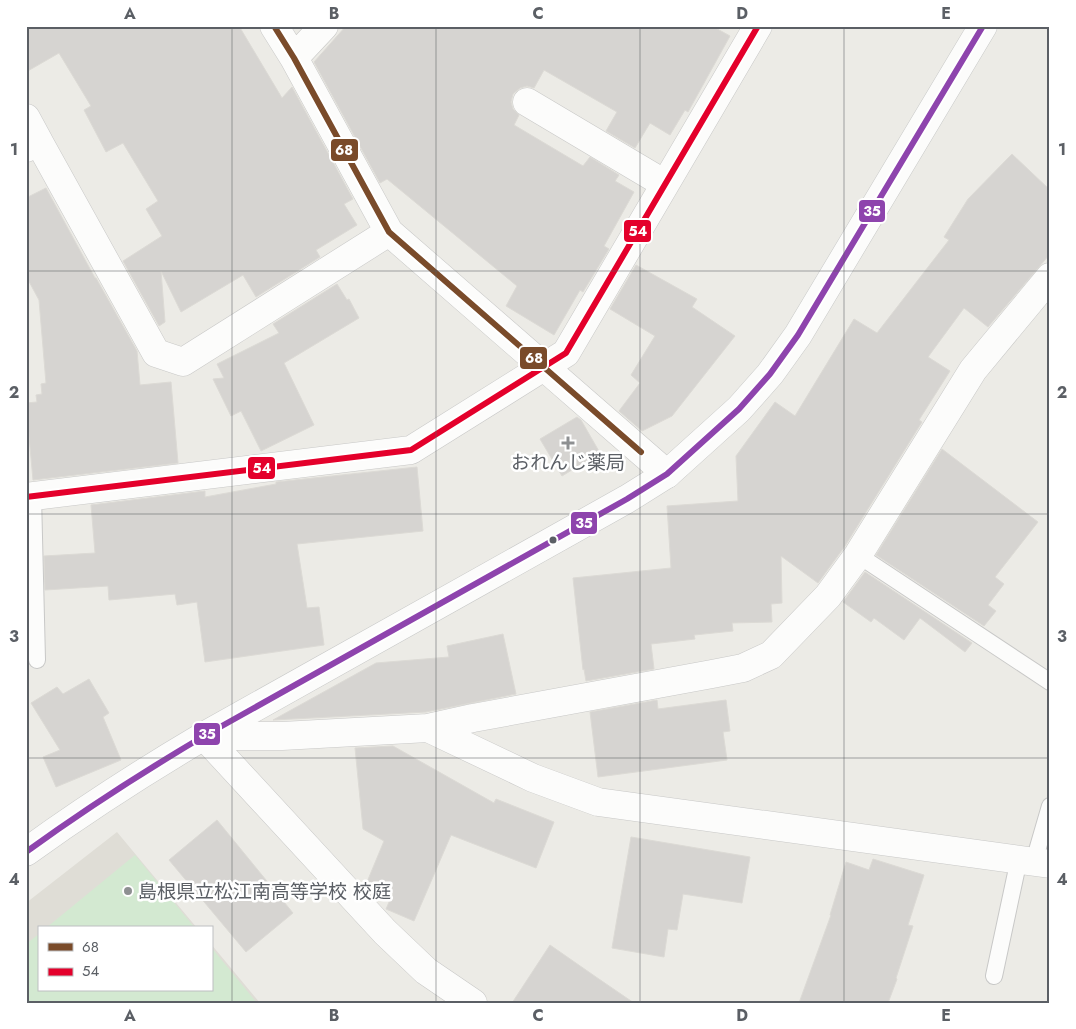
<svg xmlns="http://www.w3.org/2000/svg" width="1076" height="1029" font-family="Jost,'Noto Sans JP',sans-serif">
	<rect width="100%" height="100%" fill="#ecebe6"/>
	<path fill="#dfddd6" d="M 117,832 L 197,928 L 39,928 L 39,990 L 211,990 L 211,944 L 260,1003 L 26,1003 L 26,903 Z"/>
	<path fill="#d3e9d1" d="M 135,855 L 195,928 L 46,928 Z
		M 39,934 L 39,990 L 211,990 L 211,947 L 257,1003 L 26,1003 L 26,944 Z"/>
	<path fill="#d6d4d1" stroke="#dcdad5" d="M 26,26 L 239,26 L 282,98 L 292,87 L 353,199 L 344,204 L 357,225 L 316,250 L 320,257 L 256,297 L 243,275 L 181,312 L 161,271 L 165,322 L 159,326 L 123,261 L 162,236 L 146,209 L 158,201 L 123,143 L 106,152 L 84,110 L 91,106 L 59,53 L 26,72 Z
		M 346,26 L 712,26 L 730,36 L 688,112 L 685,110 L 670,135 L 650,123 L 635,148 L 606,131 L 617,112 L 544,70 L 534,88 L 527,86 L 520,88 L 513,94 L 511,102 L 513,109 L 519,115 L 514,125 L 583,166 L 590,157 L 619,175 L 615,181 L 634,192 L 604,246 L 609,249 L 583,292 L 580,290 L 554,335 L 506,306 L 517,286 L 387,179 L 380,183 L 314,62 Z
		M 1012,154 L 1050,190 L 1050,254 L 988,327 L 964,308 L 928,357 L 950,371 L 919,420 L 922,422 L 917,430 L 845,546 L 818,583 L 781,556 L 782,603 L 771,604 L 772,622 L 732,623 L 733,631 L 694,635 L 695,639 L 651,644 L 654,669 L 586,681 L 584,669 L 583,670 L 573,578 L 671,568 L 667,506 L 738,501 L 736,456 L 775,402 L 795,416 L 854,319 L 877,333 L 949,240 L 944,237 L 968,199 Z
		M 46,188 L 95,278 L 96,278 L 137,351 L 140,385 L 171,382 L 178,463 L 33,480 L 26,403 L 37,402 L 36,395 L 42,394 L 41,384 L 46,383 L 39,300 L 26,276 L 26,198 Z
		M 636,265 L 697,299 L 692,307 L 735,336 L 672,416 L 642,431 L 619,411 L 640,383 L 631,375 L 655,336 L 610,309 Z
		M 337,284 L 347,300 L 349,299 L 359,318 L 284,363 L 314,425 L 261,451 L 241,411 L 231,416 L 213,379 L 224,378 L 217,364 L 279,333 L 273,324 Z
		M 577,417 L 581,420 L 600,453 L 562,476 L 540,439 Z
		M 942,449 L 1038,522 L 995,577 L 1004,584 L 988,605 L 996,611 L 984,626 L 876,555 Z
		M 417,467 L 423,531 L 297,544 L 307,608 L 319,607 L 324,645 L 205,662 L 197,602 L 177,605 L 175,594 L 109,600 L 108,586 L 45,590 L 44,556 L 95,553 L 91,505 L 205,491 L 205,497 L 276,484 L 276,482 Z
		M 865,572 L 972,643 L 965,652 L 920,618 L 904,640 L 874,618 L 871,622 L 843,602 Z
		M 503,634 L 516,694 L 426,712 L 273,720 L 376,663 L 449,657 L 447,646 Z
		M 89,679 L 109,713 L 103,717 L 121,760 L 56,787 L 43,757 L 60,750 L 31,703 L 57,687 L 63,694 Z
		M 657,700 L 658,709 L 726,700 L 730,731 L 723,732 L 727,760 L 598,777 L 590,712 Z
		M 393,746 L 494,803 L 496,799 L 554,822 L 536,868 L 451,835 L 414,921 L 386,909 L 393,893 L 367,882 L 384,841 L 363,829 L 355,748 Z
		M 217,820 L 293,913 L 246,952 L 169,860 Z
		M 631,837 L 750,857 L 742,903 L 683,894 L 677,930 L 668,929 L 664,957 L 612,948 Z
		M 873,859 L 924,875 L 908,925 L 913,926 L 896,978 L 897,979 L 888,1003 L 799,1003 L 831,915 L 830,915 L 846,862 L 869,870 Z
		M 550,945 L 596,977 L 634,1003 L 512,1003 Z"/>
	<g fill="none" stroke-linecap="round" stroke-linejoin="round">
		<g stroke="#c8c8c7" stroke-width="18">
			<path id="lane" d="M 33,496 L 37,660
				M 858,555 L 1050,682
				M 1034,861 L 1050,806
				M 994,976 L 1019,859"/>
		</g>
		<g stroke="#c8c8c7" stroke-width="29">
			<path id="street" d="M 274,26 L 294,58 L 389,232 L 667,474
				M 294,58 L 324,26
				M 527,102 L 665,184
				M 26,118 L 39,142
				M 26,148 L 39,142 L 156,353 L 183,362 L 389,232
				M 26,497 L 411,450 L 566,353 L 758,26
				M 428,728 L 473,718 L 712,674 L 743,668 L 771,655 L 828,596 L 858,555 L 973,370 L 1050,277
				M 204,736 L 282,736 L 428,728 L 533,778 L 598,802 L 1050,864
				M 204,736 L 385,932 L 426,971 L 473,1003"/>
		</g>
		<g stroke="#c8c9c8" stroke-width="29">
			<path id="secondary" d="M 26,852 C 84,810 143,772 204,736 L 627,499 L 667,474 L 739,409 L 770,374 L 798,335 L 983,26"/>
		</g>
		<use href="#lane" stroke="#fcfcfb" stroke-width="16"/>
		<use href="#street" stroke="#fcfcfb" stroke-width="28"/>
		<use href="#secondary" stroke="#fcfcfb" stroke-width="28"/>
		<g stroke="#fff" stroke-width="10">
			<path id="bus-1" d="M 274,26 L 294,58 L 389,232 L 641,452"/>
		</g>
		<g stroke="#fff" stroke-width="10">
			<path id="bus-2" d="M 26,497 L 411,450 L 566,353 L 758,26"/>
		</g>
		<g stroke="#fff" stroke-width="10">
			<path id="bus-3" d="M 26,852 C 84,810 143,772 204,736 L 627,499 L 667,474 L 739,409 L 770,374 L 798,335 L 983,26"/>
		</g>
		<use href="#bus-1" stroke="#7a4b2a" stroke-width="6"/>
		<use href="#bus-2" stroke="#e4002b" stroke-width="6"/>
		<use href="#bus-3" stroke="#8e44ad" stroke-width="6"/>
	</g>
	<path fill="none" stroke="#5b5f65" stroke-width="1" stroke-opacity="0.55" d="M 232,26 L 232,1003M 436,26 L 436,1003M 640,26 L 640,1003M 844,26 L 844,1003M 26,271 L 1050,271M 26,514 L 1050,514M 26,758 L 1050,758"/>
	<g fill="#8e9092" stroke="#fff" stroke-width="2">
		<path d="M565.5 435.5h5v5h5v5h-5v5h-5v-5h-5v-5h5z"/>
		<circle cx="128" cy="891" r="5"/>
	</g>
	<circle fill="#5b5f65" stroke="#fff" stroke-width="2" cx="553" cy="540" r="4.5"/>
	<g text-anchor="middle" stroke-width="5" stroke-linejoin="round" paint-order="stroke">
		<g font-size="19" fill="#5b5f65" stroke="#fff">
			<text x="568" y="469">おれんじ薬局</text>
			<text x="138" y="898" text-anchor="start">島根県立松江南高等学校 校庭</text>
		</g>
	</g>
	<g stroke="#fff" stroke-width="2">
		<rect x="330" y="138" width="29" height="24" rx="5" fill="#7a4b2a"/>
		<rect x="858" y="199" width="28" height="24" rx="5" fill="#8e44ad"/>
		<rect x="623" y="219" width="29" height="24" rx="5" fill="#e4002b"/>
		<rect x="519" y="346" width="29" height="24" rx="5" fill="#7a4b2a"/>
		<rect x="247" y="456" width="29" height="24" rx="5" fill="#e4002b"/>
		<rect x="570" y="511" width="28" height="24" rx="5" fill="#8e44ad"/>
		<rect x="193" y="722" width="28" height="24" rx="5" fill="#8e44ad"/>
	</g>
	<g font-size="14" text-anchor="middle" font-weight="bold" fill="#fff">
		<text x="344" y="155">68</text>
		<text x="872" y="216">35</text>
		<text x="638" y="236">54</text>
		<text x="534" y="363">68</text>
		<text x="262" y="473">54</text>
		<text x="584" y="528">35</text>
		<text x="207" y="739">35</text>
	</g>
	<rect width="1076" height="1029" fill="none" stroke="#ffffff" stroke-width="55"/>
	<rect x="38" y="926" width="175" height="65" fill="#ffffff" stroke="#bdbfc1"/>
	<rect x="48" y="943" width="25" height="8" fill="#7a4b2a" stroke="#bdbfc1"/>
	<text x="82" y="952" font-size="15" fill="#5b5f65">68</text>
	<rect x="48" y="968" width="25" height="8" fill="#e4002b" stroke="#bdbfc1"/>
	<text x="82" y="976" font-size="15" fill="#5b5f65">54</text>
	<rect x="28" y="28" width="1020" height="974" fill="none" stroke="#5b5f65" stroke-width="2"/>
	<g font-size="16" text-anchor="middle" font-weight="bold" fill="#5b5f65">
		<text x="130" y="19">A</text>
		<text x="334" y="19">B</text>
		<text x="538" y="19">C</text>
		<text x="742" y="19">D</text>
		<text x="946" y="19">E</text>
		<text x="14" y="155">1</text>
		<text x="1062" y="155">1</text>
		<text x="14" y="398">2</text>
		<text x="1062" y="398">2</text>
		<text x="14" y="642">3</text>
		<text x="1062" y="642">3</text>
		<text x="14" y="885">4</text>
		<text x="1062" y="885">4</text>
		<text x="130" y="1021">A</text>
		<text x="334" y="1021">B</text>
		<text x="538" y="1021">C</text>
		<text x="742" y="1021">D</text>
		<text x="946" y="1021">E</text>
	</g>
</svg>
